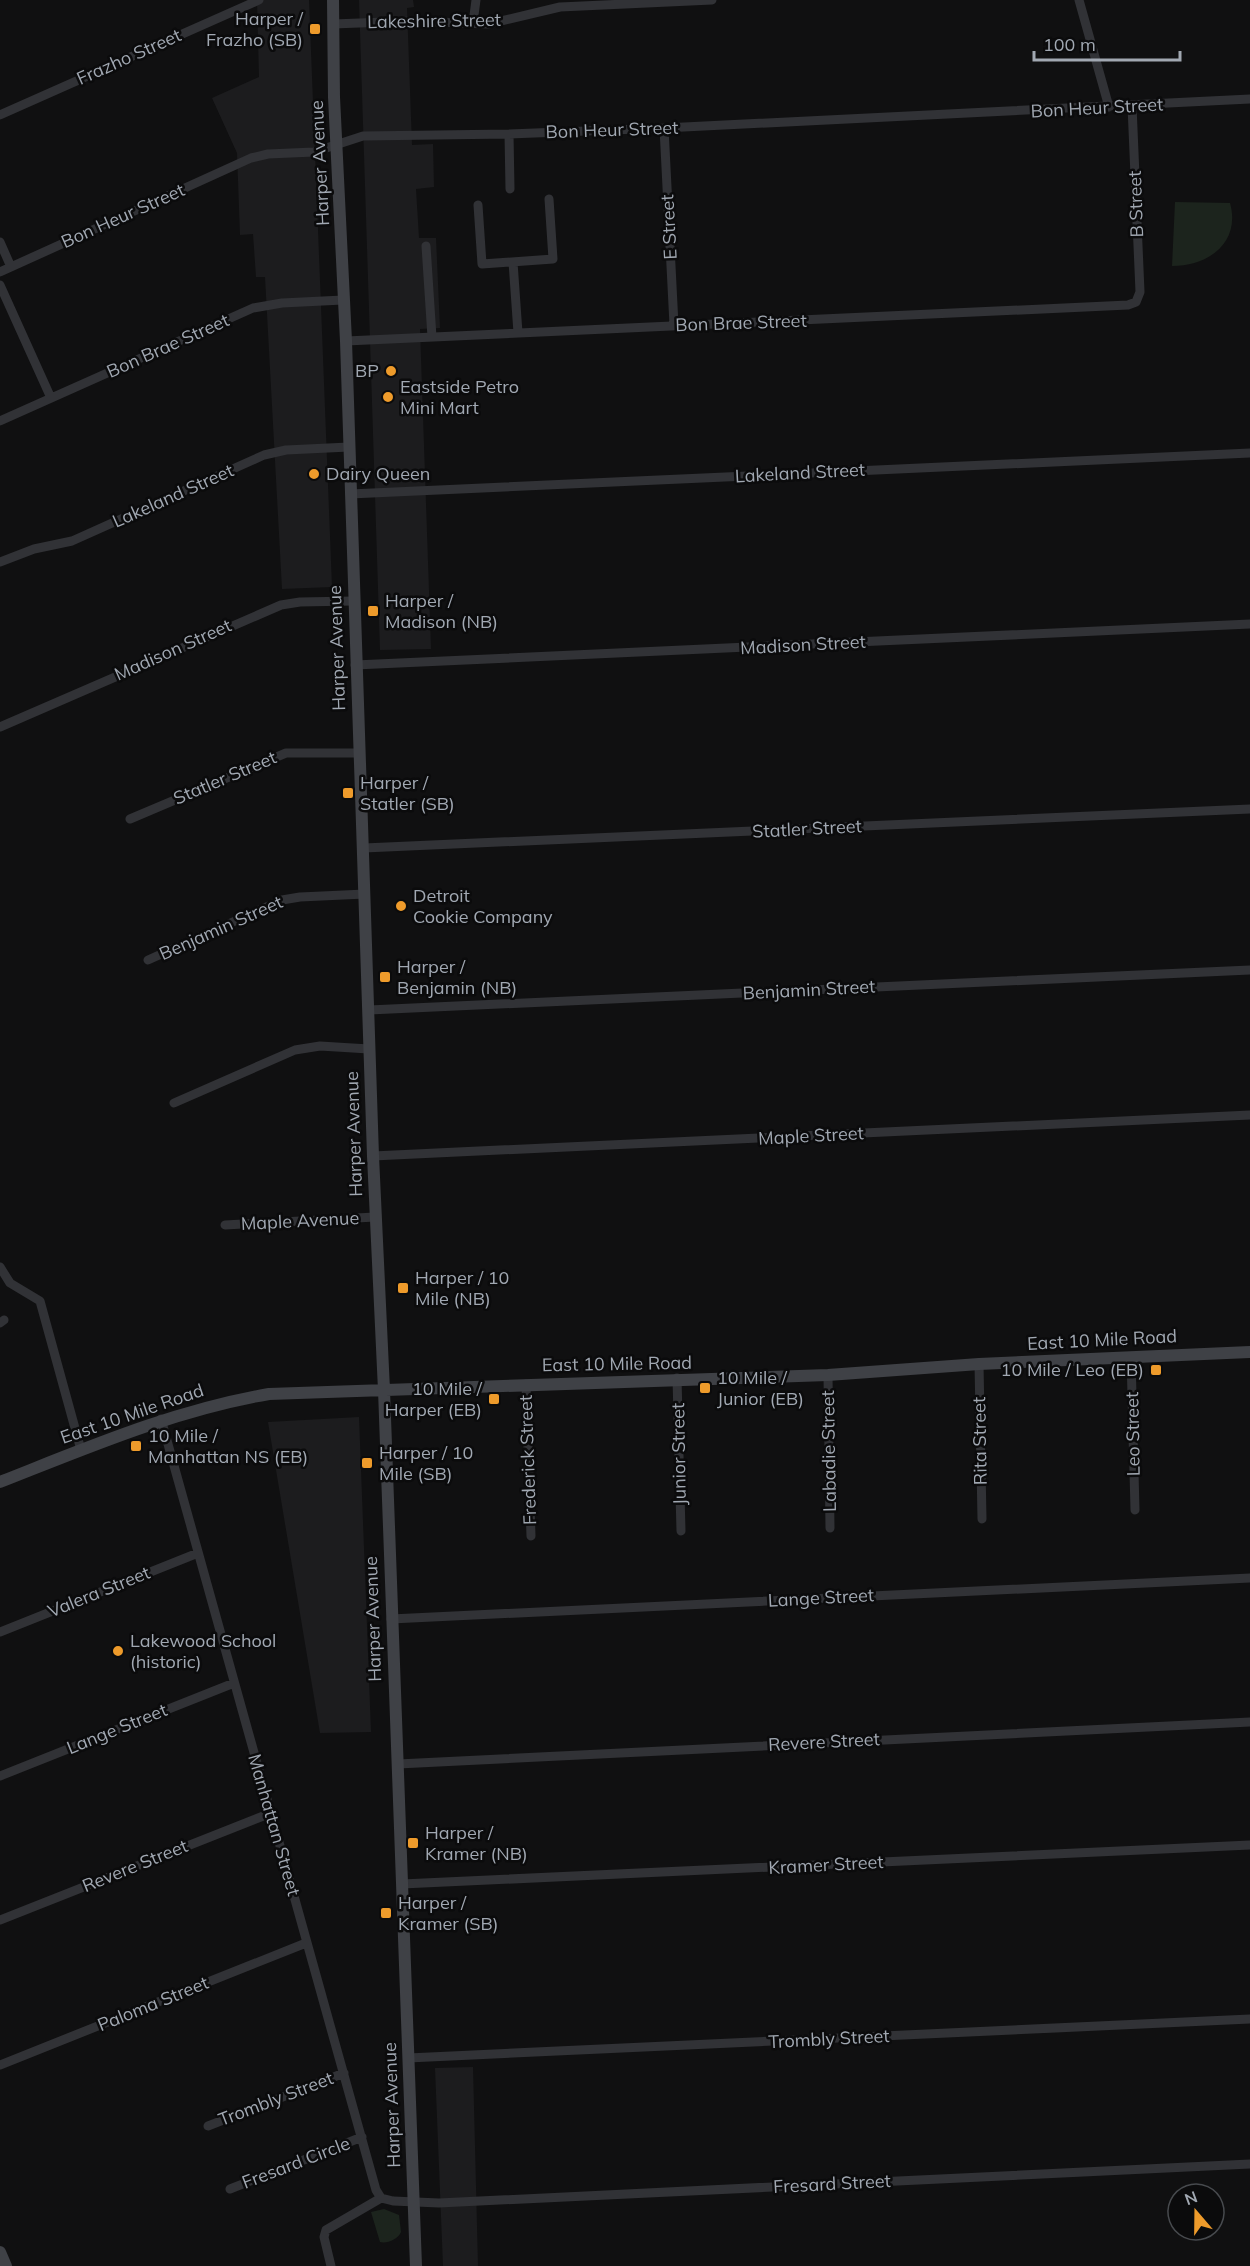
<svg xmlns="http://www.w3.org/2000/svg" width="1250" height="2266" font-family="Mulish,sans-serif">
	<rect width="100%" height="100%" fill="#101011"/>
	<path fill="#1c1c1e" d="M 257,0 L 309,0 L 332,587 L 282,589 L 265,277 L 256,277 L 253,234 L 240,235 L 237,153 L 212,98 L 259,77 Z
		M 359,0 L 413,0 L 414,7 L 407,8 L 412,145 L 433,144 L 434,187 L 416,189 L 419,238 L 436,238 L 440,328 L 420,329 L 431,649 L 380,650 Z
		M 359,1417 L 371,1732 L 320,1733 L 268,1422 Z
		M 473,2067 L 478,2266 L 443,2266 L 435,2068 Z"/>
	<path fill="#1c241d" d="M 1175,202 L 1230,203 C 1241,242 1209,266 1172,266 Z
		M 384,2209 L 399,2215 L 401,2232 C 398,2239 387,2244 380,2242 L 371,2212 Z"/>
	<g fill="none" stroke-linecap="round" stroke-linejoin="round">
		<path stroke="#313236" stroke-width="9" d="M 1079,0 L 1109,107
			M 473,23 L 476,0
			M 333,24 L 412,21 L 488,24 L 560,7 L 712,0
			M 0,115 L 259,0
			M 664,128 L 674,325
			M 509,134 L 510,189
			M 478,205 L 482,264 L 553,259 L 549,199
			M 0,242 L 11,267
			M 426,246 L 432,337
			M 513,262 L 518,333
			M 0,272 L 251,158 L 268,154 L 314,152 L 363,136 L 509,134 L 664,128 L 1250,99
			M 0,285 L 51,398
			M 346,341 L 1128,305 L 1136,302 L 1140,292 L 1132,106
			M 0,421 L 253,308 L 282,303 L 343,300
			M 350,494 L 1250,453
			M 0,562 L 34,549 L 72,541 L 264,455 L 286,450 L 349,447
			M 355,665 L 1250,624
			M 0,727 L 281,605 L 300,602 L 353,601
			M 130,819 L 286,753 L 359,753
			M 364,848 L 1250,809
			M 148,960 L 282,900 L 300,897 L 365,894
			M 369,1010 L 1250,970
			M 174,1103 L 295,1050 L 320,1046 L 369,1049
			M 373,1156 L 1250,1115
			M 225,1225 L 375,1217
			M 0,1267 L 10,1283 L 40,1301 L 81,1450
			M 0,1323 L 4,1320
			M 1131,1357 L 1135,1510
			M 979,1364 L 982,1519
			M 828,1375 L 830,1528
			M 677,1378 L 681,1531
			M 526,1384 L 531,1536
			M 161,1419 L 376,2190 L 381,2198 L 393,2201 L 439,2203 L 1250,2164
			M 391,1619 L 1250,1578
			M 0,1632 L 198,1553
			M 398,1764 L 1250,1722
			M 0,1776 L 234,1683
			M 402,1884 L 1250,1845
			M 0,1920 L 271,1813
			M 408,2058 L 1250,2019
			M 0,2065 L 306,1943
			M 208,2126 L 344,2073
			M 230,2189 L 362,2137
			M 331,2266 L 324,2237 L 326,2230 L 381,2198"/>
		<path stroke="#3f4146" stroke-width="12" d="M 333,0 L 334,97 L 346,341 L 373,1156 L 384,1390 L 416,2266
			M 0,1482 C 89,1447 175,1410 269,1394 L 828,1375 L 979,1364 L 1250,1352
			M 0,2252 L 6,2266"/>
	</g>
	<g fill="#ee9b2b" stroke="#0b0b0c" stroke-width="2">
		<rect x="309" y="23" width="12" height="12" rx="3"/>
		<circle cx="391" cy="371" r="6"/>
		<circle cx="388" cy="397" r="6"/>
		<circle cx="314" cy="474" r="6"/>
		<rect x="367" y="605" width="12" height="12" rx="3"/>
		<rect x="342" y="787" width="12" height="12" rx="3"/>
		<circle cx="401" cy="906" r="6"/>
		<rect x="379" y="971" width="12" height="12" rx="3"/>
		<rect x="397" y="1282" width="12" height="12" rx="3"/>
		<rect x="1150" y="1364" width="12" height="12" rx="3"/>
		<rect x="699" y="1382" width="12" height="12" rx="3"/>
		<rect x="488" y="1393" width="12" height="12" rx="3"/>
		<rect x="130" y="1440" width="12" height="12" rx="3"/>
		<rect x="361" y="1457" width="12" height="12" rx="3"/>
		<circle cx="118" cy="1651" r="6"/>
		<rect x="407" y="1837" width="12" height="12" rx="3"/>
		<rect x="380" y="1907" width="12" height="12" rx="3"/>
	</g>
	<g text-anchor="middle" stroke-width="5" stroke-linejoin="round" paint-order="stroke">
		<g font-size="18" fill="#a1a8b2" stroke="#0b0b0c" text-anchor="start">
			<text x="303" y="25" text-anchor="end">Harper /<tspan x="303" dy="21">Frazho (SB)</tspan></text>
			<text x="379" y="377" text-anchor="end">BP</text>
			<text x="400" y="393">Eastside Petro<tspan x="400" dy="21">Mini Mart</tspan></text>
			<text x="326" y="480">Dairy Queen</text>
			<text x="385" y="607">Harper /<tspan x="385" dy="21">Madison (NB)</tspan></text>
			<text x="360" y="789">Harper /<tspan x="360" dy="21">Statler (SB)</tspan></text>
			<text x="413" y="902">Detroit<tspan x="413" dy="21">Cookie Company</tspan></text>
			<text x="397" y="973">Harper /<tspan x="397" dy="21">Benjamin (NB)</tspan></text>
			<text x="415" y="1284">Harper / 10<tspan x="415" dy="21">Mile (NB)</tspan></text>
			<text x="1144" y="1376" text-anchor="end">10 Mile / Leo (EB)</text>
			<text x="717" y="1384">10 Mile /<tspan x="717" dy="21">Junior (EB)</tspan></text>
			<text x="482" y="1395" text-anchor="end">10 Mile /<tspan x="482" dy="21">Harper (EB)</tspan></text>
			<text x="148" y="1442">10 Mile /<tspan x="148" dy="21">Manhattan NS (EB)</tspan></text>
			<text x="379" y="1459">Harper / 10<tspan x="379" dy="21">Mile (SB)</tspan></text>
			<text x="130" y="1647">Lakewood School<tspan x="130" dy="21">(historic)</tspan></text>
			<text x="425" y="1839">Harper /<tspan x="425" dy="21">Kramer (NB)</tspan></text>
			<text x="398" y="1909">Harper /<tspan x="398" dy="21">Kramer (SB)</tspan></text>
		</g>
		<g font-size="18" fill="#a1a8b2" stroke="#0b0b0c">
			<text transform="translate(434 21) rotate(-1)" y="6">Lakeshire Street</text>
			<text transform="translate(129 57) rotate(-24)" y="6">Frazho Street</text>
			<text transform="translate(1097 108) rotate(-3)" y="6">Bon Heur Street</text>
			<text transform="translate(612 130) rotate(-2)" y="6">Bon Heur Street</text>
			<text transform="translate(320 163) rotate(-93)" y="6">Harper Avenue</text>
			<text transform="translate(1136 204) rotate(-92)" y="6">B Street</text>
			<text transform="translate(123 216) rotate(-24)" y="6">Bon Heur Street</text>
			<text transform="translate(669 227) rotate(-93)" y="6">E Street</text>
			<text transform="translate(741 323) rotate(-2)" y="6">Bon Brae Street</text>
			<text transform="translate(168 346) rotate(-24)" y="6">Bon Brae Street</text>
			<text transform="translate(800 473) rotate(-3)" y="6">Lakeland Street</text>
			<text transform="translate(173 496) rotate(-24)" y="6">Lakeland Street</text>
			<text transform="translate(803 645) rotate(-3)" y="6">Madison Street</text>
			<text transform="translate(337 648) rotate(-92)" y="6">Harper Avenue</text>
			<text transform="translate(173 650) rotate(-24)" y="6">Madison Street</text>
			<text transform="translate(225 778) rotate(-23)" y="6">Statler Street</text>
			<text transform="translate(807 829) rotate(-3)" y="6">Statler Street</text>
			<text transform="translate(221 928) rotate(-24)" y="6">Benjamin Street</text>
			<text transform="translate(809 990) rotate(-3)" y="6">Benjamin Street</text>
			<text transform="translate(354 1134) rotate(-92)" y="6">Harper Avenue</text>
			<text transform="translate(811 1136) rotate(-3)" y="6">Maple Street</text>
			<text transform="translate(300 1221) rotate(-3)" y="6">Maple Avenue</text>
			<text transform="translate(1102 1340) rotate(-3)" y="6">East 10 Mile Road</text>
			<text transform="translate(617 1364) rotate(-1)" y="6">East 10 Mile Road</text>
			<text transform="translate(132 1414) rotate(-19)" y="6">East 10 Mile Road</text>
			<text transform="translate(1133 1434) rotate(-91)" y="6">Leo Street</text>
			<text transform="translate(980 1441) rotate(-91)" y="6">Rita Street</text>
			<text transform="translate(829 1451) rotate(-91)" y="6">Labadie Street</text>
			<text transform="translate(679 1454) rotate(-91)" y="6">Junior Street</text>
			<text transform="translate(528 1460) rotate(-92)" y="6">Frederick Street</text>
			<text transform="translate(99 1592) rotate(-22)" y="6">Valera Street</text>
			<text transform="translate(821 1598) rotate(-3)" y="6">Lange Street</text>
			<text transform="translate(373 1619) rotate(-92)" y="6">Harper Avenue</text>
			<text transform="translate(117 1729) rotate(-22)" y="6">Lange Street</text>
			<text transform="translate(824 1742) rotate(-3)" y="6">Revere Street</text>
			<text transform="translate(274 1825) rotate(74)" y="6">Manhattan Street</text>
			<text transform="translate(826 1865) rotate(-3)" y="6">Kramer Street</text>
			<text transform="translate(135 1866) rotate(-22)" y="6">Revere Street</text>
			<text transform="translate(153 2004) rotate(-22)" y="6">Paloma Street</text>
			<text transform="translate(829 2039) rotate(-3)" y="6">Trombly Street</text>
			<text transform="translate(276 2099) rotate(-21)" y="6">Trombly Street</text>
			<text transform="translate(392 2105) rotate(-92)" y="6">Harper Avenue</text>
			<text transform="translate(296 2163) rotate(-21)" y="6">Fresard Circle</text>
			<text transform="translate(832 2184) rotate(-3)" y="6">Fresard Street</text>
		</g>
	</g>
	<g transform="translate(1196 2212) rotate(340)"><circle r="28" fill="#0b0b0c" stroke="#474a4e" stroke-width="1.5"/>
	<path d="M0-4.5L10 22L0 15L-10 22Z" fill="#ee9b2b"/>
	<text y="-9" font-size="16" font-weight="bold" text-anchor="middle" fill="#a1a8b2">N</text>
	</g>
	<path d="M1034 51v9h146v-9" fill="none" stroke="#a1a8b2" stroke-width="3"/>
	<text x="1043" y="51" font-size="18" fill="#a1a8b2" stroke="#0b0b0c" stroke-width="4.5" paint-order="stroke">100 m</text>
</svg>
